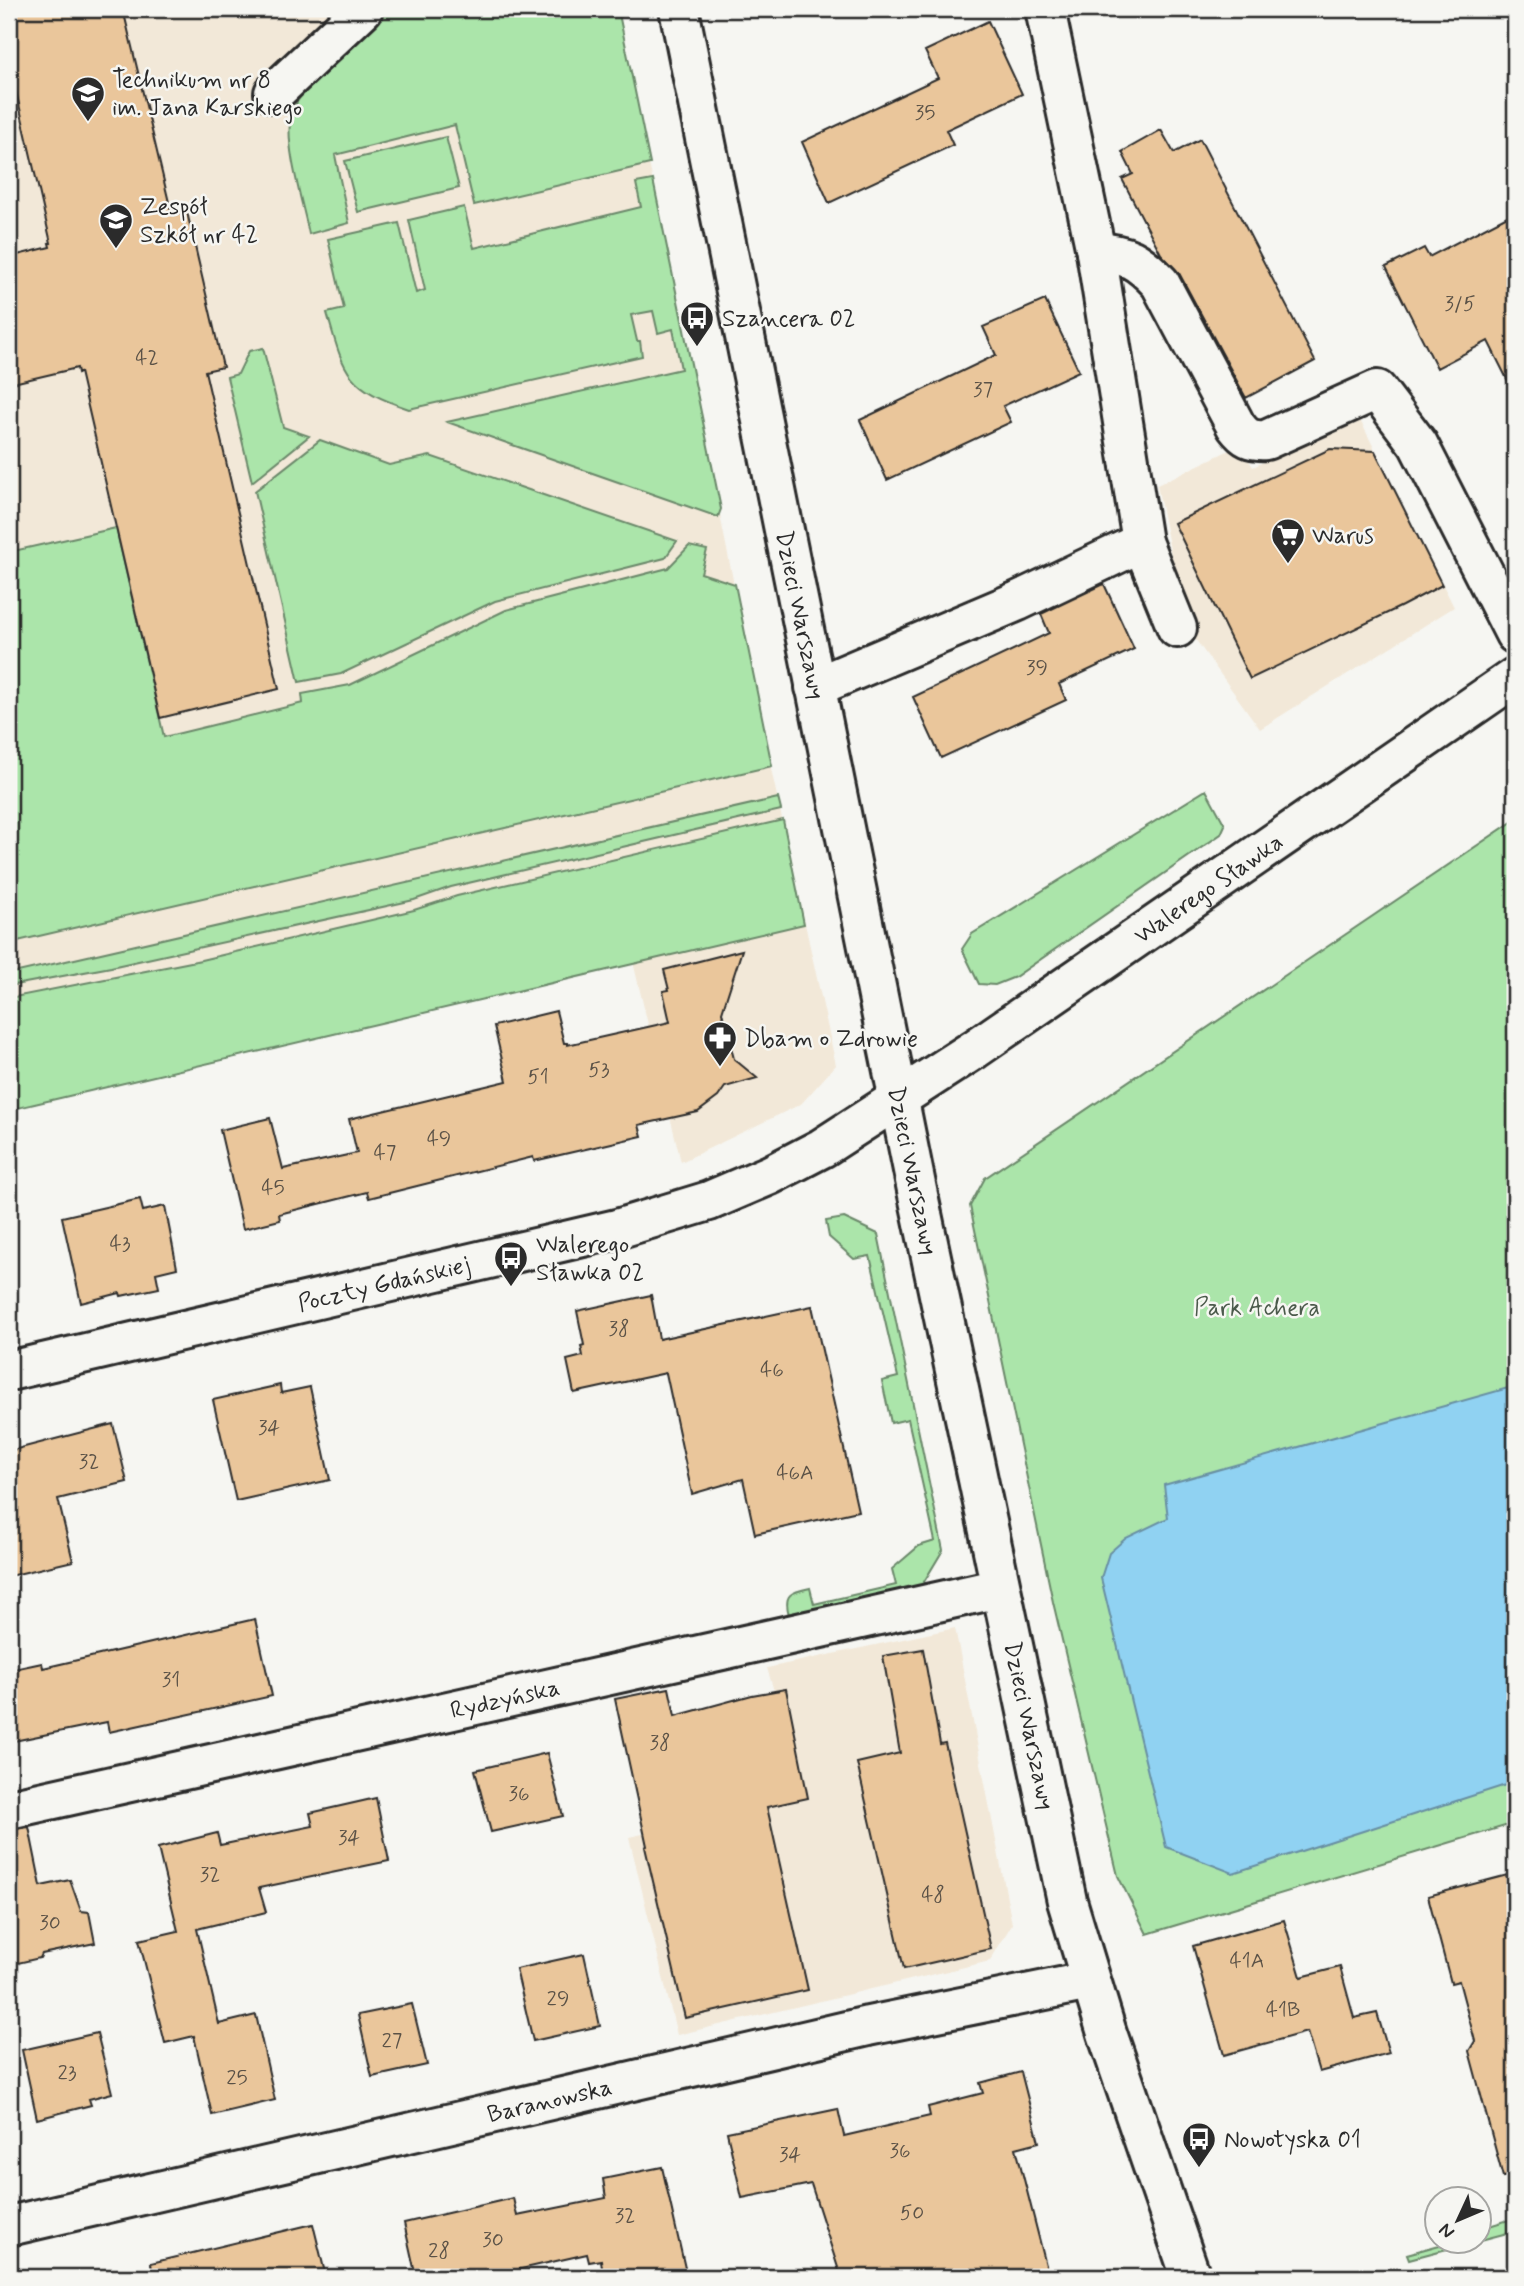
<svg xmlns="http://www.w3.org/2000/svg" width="1524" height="2286" font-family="Mynerve,sans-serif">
	<rect width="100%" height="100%" fill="#f6f6f2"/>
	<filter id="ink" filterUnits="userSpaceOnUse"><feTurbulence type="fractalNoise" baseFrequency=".0143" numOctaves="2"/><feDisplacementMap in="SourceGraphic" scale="14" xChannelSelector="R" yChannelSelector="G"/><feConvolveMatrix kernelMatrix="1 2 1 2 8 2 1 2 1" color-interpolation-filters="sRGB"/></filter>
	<g filter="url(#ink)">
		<path fill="#f2e8d8" d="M 9,9 L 618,9 L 773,778 L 836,1065 L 801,1104 L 681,1162 L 633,962 L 9,1110 Z
			M 1359,418 L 1454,607 L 1260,729 L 1185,625 L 1157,485 L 1240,445 L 1253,467 Z
			M 955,1628 L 1012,1924 L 990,1961 L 677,2035 L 629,1837 L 808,1798 L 786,1690 L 774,1691 L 767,1668 Z"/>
		<path fill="#abe5aa" stroke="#6b886a" stroke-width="2" d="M 389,9 L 618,9 L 650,164 L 474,205 L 455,125 L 335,155 L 349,223 L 309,234 C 303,204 284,144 291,116 C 298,85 364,32 389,9 Z
			M 446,137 L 459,188 L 358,212 L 345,161 Z
			M 653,180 L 721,509 L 718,517 L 447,422 L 681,369 L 673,329 L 658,333 L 653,311 L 631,315 L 637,341 L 640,341 L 642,356 L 409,409 C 346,388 344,373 327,313 L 344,309 L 328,239 L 399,223 L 416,293 L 425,290 L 409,220 L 464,207 L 474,248 L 641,207 L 636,183 Z
			M 263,348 L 283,427 L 309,436 L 252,482 L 227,377 L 238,374 L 249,351 Z
			M 320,440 L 389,465 L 430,456 L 677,541 L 665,558 L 495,601 L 341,674 L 299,682 L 255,491 Z
			M 116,528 L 164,737 L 303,703 L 302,694 L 350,685 L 506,610 L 668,568 L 689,546 L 707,550 L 701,573 L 735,584 L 772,766 L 9,943 L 9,552 Z
			M 1206,790 L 1225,825 L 1221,834 L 1015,977 L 995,985 L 979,984 L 962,949 L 972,934 Z
			M 778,798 L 781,810 L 451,887 L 414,900 L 111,967 L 9,986 L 9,974 Z
			M 783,820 L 804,924 L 9,1110 L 9,998 L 201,960 L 414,910 L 457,896 Z
			M 1515,820 L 1515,1823 L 1147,1934 L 1118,1876 L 1053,1602 L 970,1206 L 985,1178 Z
			M 844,1218 L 878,1234 L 943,1550 L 922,1585 L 789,1615 C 783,1594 791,1592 810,1588 L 814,1604 L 896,1585 L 892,1569 L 919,1546 L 935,1541 L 908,1419 L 891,1423 L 882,1381 L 898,1377 L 870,1256 L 854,1259 L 829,1237 L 826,1221 Z
			M 1515,2218 L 1515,2231 L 1409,2259 L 1407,2254 L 1454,2241 L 1478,2240 L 1479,2229 Z"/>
		<path fill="#90d2f2" stroke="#688fa2" stroke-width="2" d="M 1515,1386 L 1515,1782 L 1233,1873 L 1166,1847 L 1101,1578 L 1109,1553 L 1126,1538 L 1168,1518 L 1164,1485 Z"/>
		<path fill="#eac69b" stroke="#2b2b2b" stroke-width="2" d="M 9,9 L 123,9 L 172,215 L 187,212 L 223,367 L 205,371 L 279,689 L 160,718 L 80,372 L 78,373 L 77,368 L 9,384 L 9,257 L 50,247 L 49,243 L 51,243 L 9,61 Z
			M 988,21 L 1022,94 L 946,130 L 953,145 L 829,203 L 802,142 L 938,78 L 925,51 Z
			M 1161,130 L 1174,153 L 1200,139 L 1315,361 L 1246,398 L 1179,273 L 1161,254 L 1122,179 L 1133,174 L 1122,152 Z
			M 1515,212 L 1515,395 L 1488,341 L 1437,368 L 1386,267 L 1424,248 L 1429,257 Z
			M 1045,300 L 1079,371 L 1003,406 L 1011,422 L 887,480 L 860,420 L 996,355 L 983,327 Z
			M 1330,449 L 1375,451 L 1442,585 L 1402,606 L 1250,679 L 1174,523 Z
			M 1104,584 L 1134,649 L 1059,684 L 1066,700 L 941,758 L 913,697 L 1049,633 L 1041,614 Z
			M 742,950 L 722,1012 L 734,1059 L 757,1078 L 725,1087 L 718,1097 L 698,1112 L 639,1125 L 642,1136 L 534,1161 L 533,1157 L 369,1198 L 367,1192 L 279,1214 L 280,1220 L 243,1229 L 220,1130 L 270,1118 L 283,1169 L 357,1153 L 349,1119 L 507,1081 L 494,1026 L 556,1011 L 564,1043 L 567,1043 L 567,1045 L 670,1022 L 663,991 L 669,990 L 664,970 Z
			M 140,1199 L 143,1211 L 165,1206 L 177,1268 L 156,1273 L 159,1288 L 121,1296 L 120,1293 L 81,1303 L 62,1217 Z
			M 651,1295 L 659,1339 L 812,1306 L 858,1511 L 755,1534 L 743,1479 L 692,1494 L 666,1373 L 574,1393 L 567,1360 L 583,1356 L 581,1346 L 584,1345 L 577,1311 Z
			M 280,1385 L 281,1393 L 310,1387 L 330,1480 L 236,1501 L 213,1400 Z
			M 113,1424 L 127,1482 L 58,1499 L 73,1561 L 9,1576 L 9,1451 Z
			M 255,1619 L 272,1696 L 109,1732 L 107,1722 L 9,1742 L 9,1670 L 42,1663 L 43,1668 Z
			M 923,1649 L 940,1744 L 945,1743 L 991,1949 L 904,1969 L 857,1763 L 900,1753 L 883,1656 Z
			M 669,1688 L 675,1716 L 752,1695 L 786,1689 L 808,1798 L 767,1807 L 808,1990 L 685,2018 L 645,1847 L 647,1846 L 615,1699 Z
			M 547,1753 L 563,1816 L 491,1832 L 475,1770 Z
			M 376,1798 L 389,1861 L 259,1888 L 266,1912 L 197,1929 L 219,2024 L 256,2015 L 275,2100 L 212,2115 L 194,2036 L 165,2043 L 139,1940 L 178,1931 L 158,1848 L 217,1833 L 220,1845 L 313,1826 L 310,1813 Z
			M 29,1827 L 41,1886 L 70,1880 L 81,1911 L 89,1912 L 95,1943 L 42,1954 L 40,1958 L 9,1965 L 9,1830 Z
			M 1515,1873 L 1515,2175 L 1503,2177 L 1469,2051 L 1475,2041 L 1459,1981 L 1451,1983 L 1428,1896 Z
			M 1284,1920 L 1301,1977 L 1340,1967 L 1354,2018 L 1377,2013 L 1389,2053 L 1319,2072 L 1307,2032 L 1224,2055 L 1193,1946 Z
			M 584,1954 L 600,2026 L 533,2041 L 516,1969 Z
			M 412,2004 L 427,2065 L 372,2077 L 358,2015 Z
			M 97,2033 L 112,2093 L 89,2099 L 91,2105 L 37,2119 L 22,2050 Z
			M 1021,2072 L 1039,2142 L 1016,2148 L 1049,2277 L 841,2277 L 811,2184 L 742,2198 L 727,2132 L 838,2109 L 844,2136 L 930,2116 L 928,2107 L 983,2093 L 980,2083 Z
			M 662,2167 L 687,2277 L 603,2277 L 601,2260 L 589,2262 L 587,2254 L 486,2277 L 416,2277 L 404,2223 L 513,2198 L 517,2216 L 606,2198 L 603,2179 Z
			M 313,2224 L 326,2277 L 153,2277 L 151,2263 Z"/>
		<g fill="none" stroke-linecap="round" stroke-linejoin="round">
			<g stroke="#2b2b2b" stroke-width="44">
				<g id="minor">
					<path id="s1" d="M 679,9 L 918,1195 L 1067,1901 L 1107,2033 L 1191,2277"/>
					<path d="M 1045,9 L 1096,252 L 1142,542 L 1177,628"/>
					<path d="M 274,93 L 363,9"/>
					<path d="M 1096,252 C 1128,254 1138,260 1160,283 L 1236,426 C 1245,438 1251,441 1266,440 L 1377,390 L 1418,444 L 1515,634"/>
					<path d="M 815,687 L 1018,601 L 1142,542"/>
					<path id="s2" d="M 9,1371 L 617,1229 L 709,1201 L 770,1175 L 822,1148 L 975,1049 L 1515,677"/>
					<path id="s3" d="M 9,1809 L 1000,1588"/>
					<path id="s4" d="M 9,2226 L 868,2026 L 1090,1981"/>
				</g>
			</g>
			<use href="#minor" stroke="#f6f6f2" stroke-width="38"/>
		</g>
	</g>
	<defs>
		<g id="school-pin" transform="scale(1.75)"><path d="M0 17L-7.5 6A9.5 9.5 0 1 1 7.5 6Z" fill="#2b2b2b" stroke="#f6f6f2"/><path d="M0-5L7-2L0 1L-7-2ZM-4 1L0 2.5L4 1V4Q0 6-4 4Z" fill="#fff"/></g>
		<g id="bus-pin" transform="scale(1.75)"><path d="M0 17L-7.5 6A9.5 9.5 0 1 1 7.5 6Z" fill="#2b2b2b" stroke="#f6f6f2"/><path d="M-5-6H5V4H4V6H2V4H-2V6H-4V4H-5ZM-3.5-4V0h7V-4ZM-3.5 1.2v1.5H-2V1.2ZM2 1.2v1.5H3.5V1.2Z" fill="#fff"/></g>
		<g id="supermarket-pin" transform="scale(1.75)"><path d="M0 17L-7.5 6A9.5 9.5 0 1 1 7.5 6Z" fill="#2b2b2b" stroke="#f6f6f2"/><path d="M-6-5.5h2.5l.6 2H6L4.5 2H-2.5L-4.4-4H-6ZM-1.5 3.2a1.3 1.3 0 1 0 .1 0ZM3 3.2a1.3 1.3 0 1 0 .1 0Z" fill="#fff"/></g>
		<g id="pharmacy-pin" transform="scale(1.75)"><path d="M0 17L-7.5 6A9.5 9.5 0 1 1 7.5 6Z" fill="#2b2b2b" stroke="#f6f6f2"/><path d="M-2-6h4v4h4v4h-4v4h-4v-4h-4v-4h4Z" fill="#fff"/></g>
	</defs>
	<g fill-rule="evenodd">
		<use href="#school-pin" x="88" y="93"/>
		<use href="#school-pin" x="116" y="220"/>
		<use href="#bus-pin" x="697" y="318"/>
		<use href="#supermarket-pin" x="1288" y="535"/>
		<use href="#pharmacy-pin" x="720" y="1038"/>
		<use href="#bus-pin" x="511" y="1258"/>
		<use href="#bus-pin" x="1199" y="2139"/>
	</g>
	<g text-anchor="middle" stroke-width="5" stroke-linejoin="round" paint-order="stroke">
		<g font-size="21" fill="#5b5247">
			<text x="925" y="119">35</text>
			<text x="1460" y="310">3/5</text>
			<text x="147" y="364">42</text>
			<text x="983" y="396">37</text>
			<text x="1037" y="674">39</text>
			<text x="599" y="1076">53</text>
			<text x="538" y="1083">51</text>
			<text x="439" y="1145">49</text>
			<text x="385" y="1159">47</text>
			<text x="273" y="1194">45</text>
			<text x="120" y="1250">43</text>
			<text x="619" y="1335">38</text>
			<text x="772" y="1376">46</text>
			<text x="269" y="1434">34</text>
			<text x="89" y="1468">32</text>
			<text x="795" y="1479">46A</text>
			<text x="171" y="1686">31</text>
			<text x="660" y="1749">38</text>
			<text x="519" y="1800">36</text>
			<text x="349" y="1844">34</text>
			<text x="210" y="1881">32</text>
			<text x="933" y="1901">48</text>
			<text x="50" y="1929">30</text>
			<text x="1247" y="1967">41A</text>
			<text x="558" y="2005">29</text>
			<text x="1283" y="2016">41B</text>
			<text x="392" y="2047">27</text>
			<text x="67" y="2079">23</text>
			<text x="237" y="2084">25</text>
			<text x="900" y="2157">36</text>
			<text x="790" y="2161">34</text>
			<text x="912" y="2219">50</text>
			<text x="625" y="2222">32</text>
			<text x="493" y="2246">30</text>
			<text x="439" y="2257">28</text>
		</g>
		<g font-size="24" fill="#2b2b2b" stroke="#f6f6f2" text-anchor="start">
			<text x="112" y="87">Technikum nr 8<tspan x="112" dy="28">im. Jana Karskiego</tspan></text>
			<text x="140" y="214">Zespół<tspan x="140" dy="28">Szkół nr 42</tspan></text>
			<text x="722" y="326">Szancera 02</text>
			<text x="1312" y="543">Warus</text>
			<text x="744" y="1046">Dbam o Zdrowie</text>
			<text x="536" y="1252">Walerego<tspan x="536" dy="28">Sławka 02</tspan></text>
			<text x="1224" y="2147">Nowotyska 01</text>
		</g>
		<g font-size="24" fill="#2b2b2b" stroke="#f6f6f2">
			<text dy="8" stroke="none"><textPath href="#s1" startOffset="618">Dzieci Warszawy</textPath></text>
			<text dy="8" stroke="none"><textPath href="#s2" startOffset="1311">Walerego Sławka</textPath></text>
			<text dy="8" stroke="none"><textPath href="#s1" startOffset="1185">Dzieci Warszawy</textPath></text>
			<text dy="8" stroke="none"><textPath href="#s2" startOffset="385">Poczty Gdańskiej</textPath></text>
			<text dy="8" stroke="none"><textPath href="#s3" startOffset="508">Rydzyńska</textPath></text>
			<text dy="8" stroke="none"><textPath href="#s1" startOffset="1752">Dzieci Warszawy</textPath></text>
			<text dy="8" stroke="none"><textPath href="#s4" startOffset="555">Baranowska</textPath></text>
		</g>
		<g font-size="24" fill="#4b5a4b" stroke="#f6f6f2">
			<text x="1257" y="1315">Park Achera</text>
		</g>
	</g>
	<rect width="1524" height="2286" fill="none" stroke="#f6f6f2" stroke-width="35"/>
	<rect x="18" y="18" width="1489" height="2251" fill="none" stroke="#2b2b2b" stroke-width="2.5" filter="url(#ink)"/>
	<g transform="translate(1458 2220) rotate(226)"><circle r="33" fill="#f6f6f2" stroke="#a5a5a2" stroke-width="2"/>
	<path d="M0-5L12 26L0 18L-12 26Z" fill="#2b2b2b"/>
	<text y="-10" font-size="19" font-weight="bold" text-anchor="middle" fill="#2b2b2b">N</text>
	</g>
</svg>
